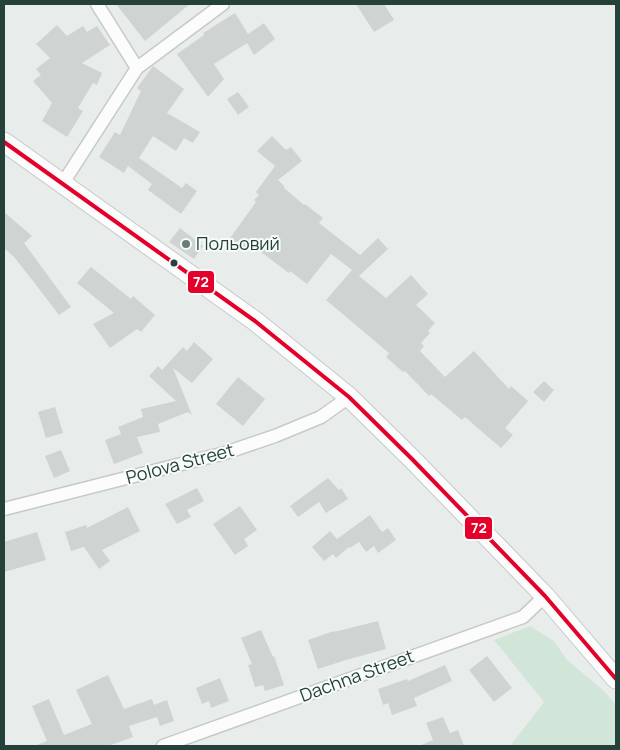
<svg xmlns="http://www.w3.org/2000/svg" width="620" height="750" font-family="Manrope,sans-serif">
	<rect width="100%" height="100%" fill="#e8edeb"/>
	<path fill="#d1e6d8" d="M 530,626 L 554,641 L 567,660 L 604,691 L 616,705 L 616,746 L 510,746 L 544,702 L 494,640 Z"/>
	<path fill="#cfd4d2" d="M 116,4 L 190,4 L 145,41 Z
		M 356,4 L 384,4 L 394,20 L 374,32 Z
		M 235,13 L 248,34 L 264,23 L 275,39 L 254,55 L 247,43 L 214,64 L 224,79 L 208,97 L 177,54 L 204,35 L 203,33 Z
		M 57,25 L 67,36 L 83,26 L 87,32 L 97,26 L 110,45 L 82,63 L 102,73 L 97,85 L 93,83 L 78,108 L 83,111 L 67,137 L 42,121 L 52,103 L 33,81 L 41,75 L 36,69 L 50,58 L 36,44 Z
		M 153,66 L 184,89 L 167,113 L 200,132 L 193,143 L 184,138 L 176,151 L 153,136 L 139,158 L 182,188 L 186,183 L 197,191 L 181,214 L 148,190 L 152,184 L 128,166 L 124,173 L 99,157 L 115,132 L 120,135 L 141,91 L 137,88 Z
		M 238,92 L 249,107 L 238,115 L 227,99 Z
		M 272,136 L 286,150 L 291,147 L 302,161 L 278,180 L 285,187 L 284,188 L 304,205 L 305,204 L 323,218 L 319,223 L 360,255 L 378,238 L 388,249 L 359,276 L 386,298 L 411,275 L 428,294 L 416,305 L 435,323 L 428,331 L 430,333 L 421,343 L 424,346 L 420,351 L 445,377 L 474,351 L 509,389 L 511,386 L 528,401 L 505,428 L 513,435 L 501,448 L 465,417 L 462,420 L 431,394 L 429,396 L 405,371 L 403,372 L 386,357 L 389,353 L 326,300 L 352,270 L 331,254 L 307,284 L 290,271 L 289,273 L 254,247 L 253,248 L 248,244 L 242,251 L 228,241 L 256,202 L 254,200 L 260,194 L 259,195 L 256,192 L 275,166 L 257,151 Z
		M 4,212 L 32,236 L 24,243 L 71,307 L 59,315 L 33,281 L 14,257 L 4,248 Z
		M 180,228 L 203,246 L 194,259 L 169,242 Z
		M 91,267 L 131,299 L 133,296 L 155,315 L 141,332 L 137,329 L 110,348 L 93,324 L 114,313 L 77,283 Z
		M 194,342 L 213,359 L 192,383 L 173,368 L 192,415 L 188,412 L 158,424 L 160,432 L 137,437 L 143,453 L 114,464 L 105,440 L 121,434 L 118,427 L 143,417 L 141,409 L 176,401 L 149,376 L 158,366 L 162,370 L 183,347 L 187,351 Z
		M 238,377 L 265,399 L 243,426 L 216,404 Z
		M 544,381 L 554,390 L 544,402 L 533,392 Z
		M 55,407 L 63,433 L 46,438 L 38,412 Z
		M 61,450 L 70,471 L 54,478 L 45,456 Z
		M 328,478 L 339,490 L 341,488 L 348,499 L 326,513 L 319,502 L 298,517 L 290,506 Z
		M 197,488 L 204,501 L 187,510 L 191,517 L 177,524 L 165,504 Z
		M 240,506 L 257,530 L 244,539 L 248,546 L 235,555 L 213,524 Z
		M 128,507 L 140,531 L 102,550 L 110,561 L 99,569 L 84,547 L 71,551 L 65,532 L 86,525 L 87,528 Z
		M 370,515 L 382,532 L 388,528 L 396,540 L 378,553 L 374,546 L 366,552 L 359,542 L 350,548 L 349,547 L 336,558 L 333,554 L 324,561 L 312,547 L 330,531 L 337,539 Z
		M 37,532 L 46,560 L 4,572 L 4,542 Z
		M 378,621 L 386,649 L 346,660 L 318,669 L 308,640 L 334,631 L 334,632 Z
		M 261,630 L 273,657 L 274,656 L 284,685 L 265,691 L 263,685 L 255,687 L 248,665 L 252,664 L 241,638 Z
		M 487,656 L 512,688 L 494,702 L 469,670 Z
		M 445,665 L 452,681 L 414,698 L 417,706 L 392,715 L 388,703 L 383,705 L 378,689 L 407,679 L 408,681 Z
		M 108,675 L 124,709 L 152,699 L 154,705 L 167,700 L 174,721 L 160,726 L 157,717 L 129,726 L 133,737 L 108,746 L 37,746 L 37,745 L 47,741 L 32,706 L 49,699 L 64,735 L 92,724 L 76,690 Z
		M 220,678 L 229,701 L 211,708 L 209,701 L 202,704 L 196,688 Z
		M 443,717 L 450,733 L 458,730 L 464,746 L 419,746 L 433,740 L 426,723 Z"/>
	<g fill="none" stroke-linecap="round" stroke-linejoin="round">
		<g stroke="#c5cac8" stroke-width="15">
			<path id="street" d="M 97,4 L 137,68
				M 63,183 L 137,68 L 223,4
				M 4,509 L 225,453 L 275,436 L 321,417 L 349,397
				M 163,746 L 523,617 L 545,596"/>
		</g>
		<g stroke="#c3cbc8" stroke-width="21">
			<path id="secondary" d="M 4,142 L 255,321 L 349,397 L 412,459 L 545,596 L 616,679"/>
		</g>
		<use href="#street" stroke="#fcfcfc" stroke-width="12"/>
		<use href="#secondary" stroke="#fcfcfc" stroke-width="19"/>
		<g stroke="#f7fbf9" stroke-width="8">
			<path id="bus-1" d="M 4,142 L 255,321 L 349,397 L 412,459 L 545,596 L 616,679"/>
		</g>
		<use href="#bus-1" stroke="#e4002b" stroke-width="4"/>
	</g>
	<circle fill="#697e78" stroke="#f7fbf9" stroke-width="2" cx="186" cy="244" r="5"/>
	<circle fill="#24423a" stroke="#f7fbf9" stroke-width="2" cx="174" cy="263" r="4.5"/>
	<g text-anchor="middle" stroke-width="4" stroke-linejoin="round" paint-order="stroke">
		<g font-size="18" fill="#24423a" stroke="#f7fbf9" text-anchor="start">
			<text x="196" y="250">Польовий</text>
		</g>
		<g font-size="18" fill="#24423a" stroke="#f7fbf9">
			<text transform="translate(180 464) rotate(-15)" y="6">Polova Street</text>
			<text transform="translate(357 676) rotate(-20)" y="6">Dachna Street</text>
		</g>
	</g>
	<g stroke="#f7fbf9" stroke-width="2">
		<rect x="187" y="270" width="28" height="24" rx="5" fill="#e4002b"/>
		<rect x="464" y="516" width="29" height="24" rx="5" fill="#e4002b"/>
	</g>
	<g font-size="14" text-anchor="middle" font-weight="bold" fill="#fff">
		<text x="201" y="287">72</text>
		<text x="479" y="533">72</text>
	</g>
	<rect width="620" height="750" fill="none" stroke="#24423a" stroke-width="10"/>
</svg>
